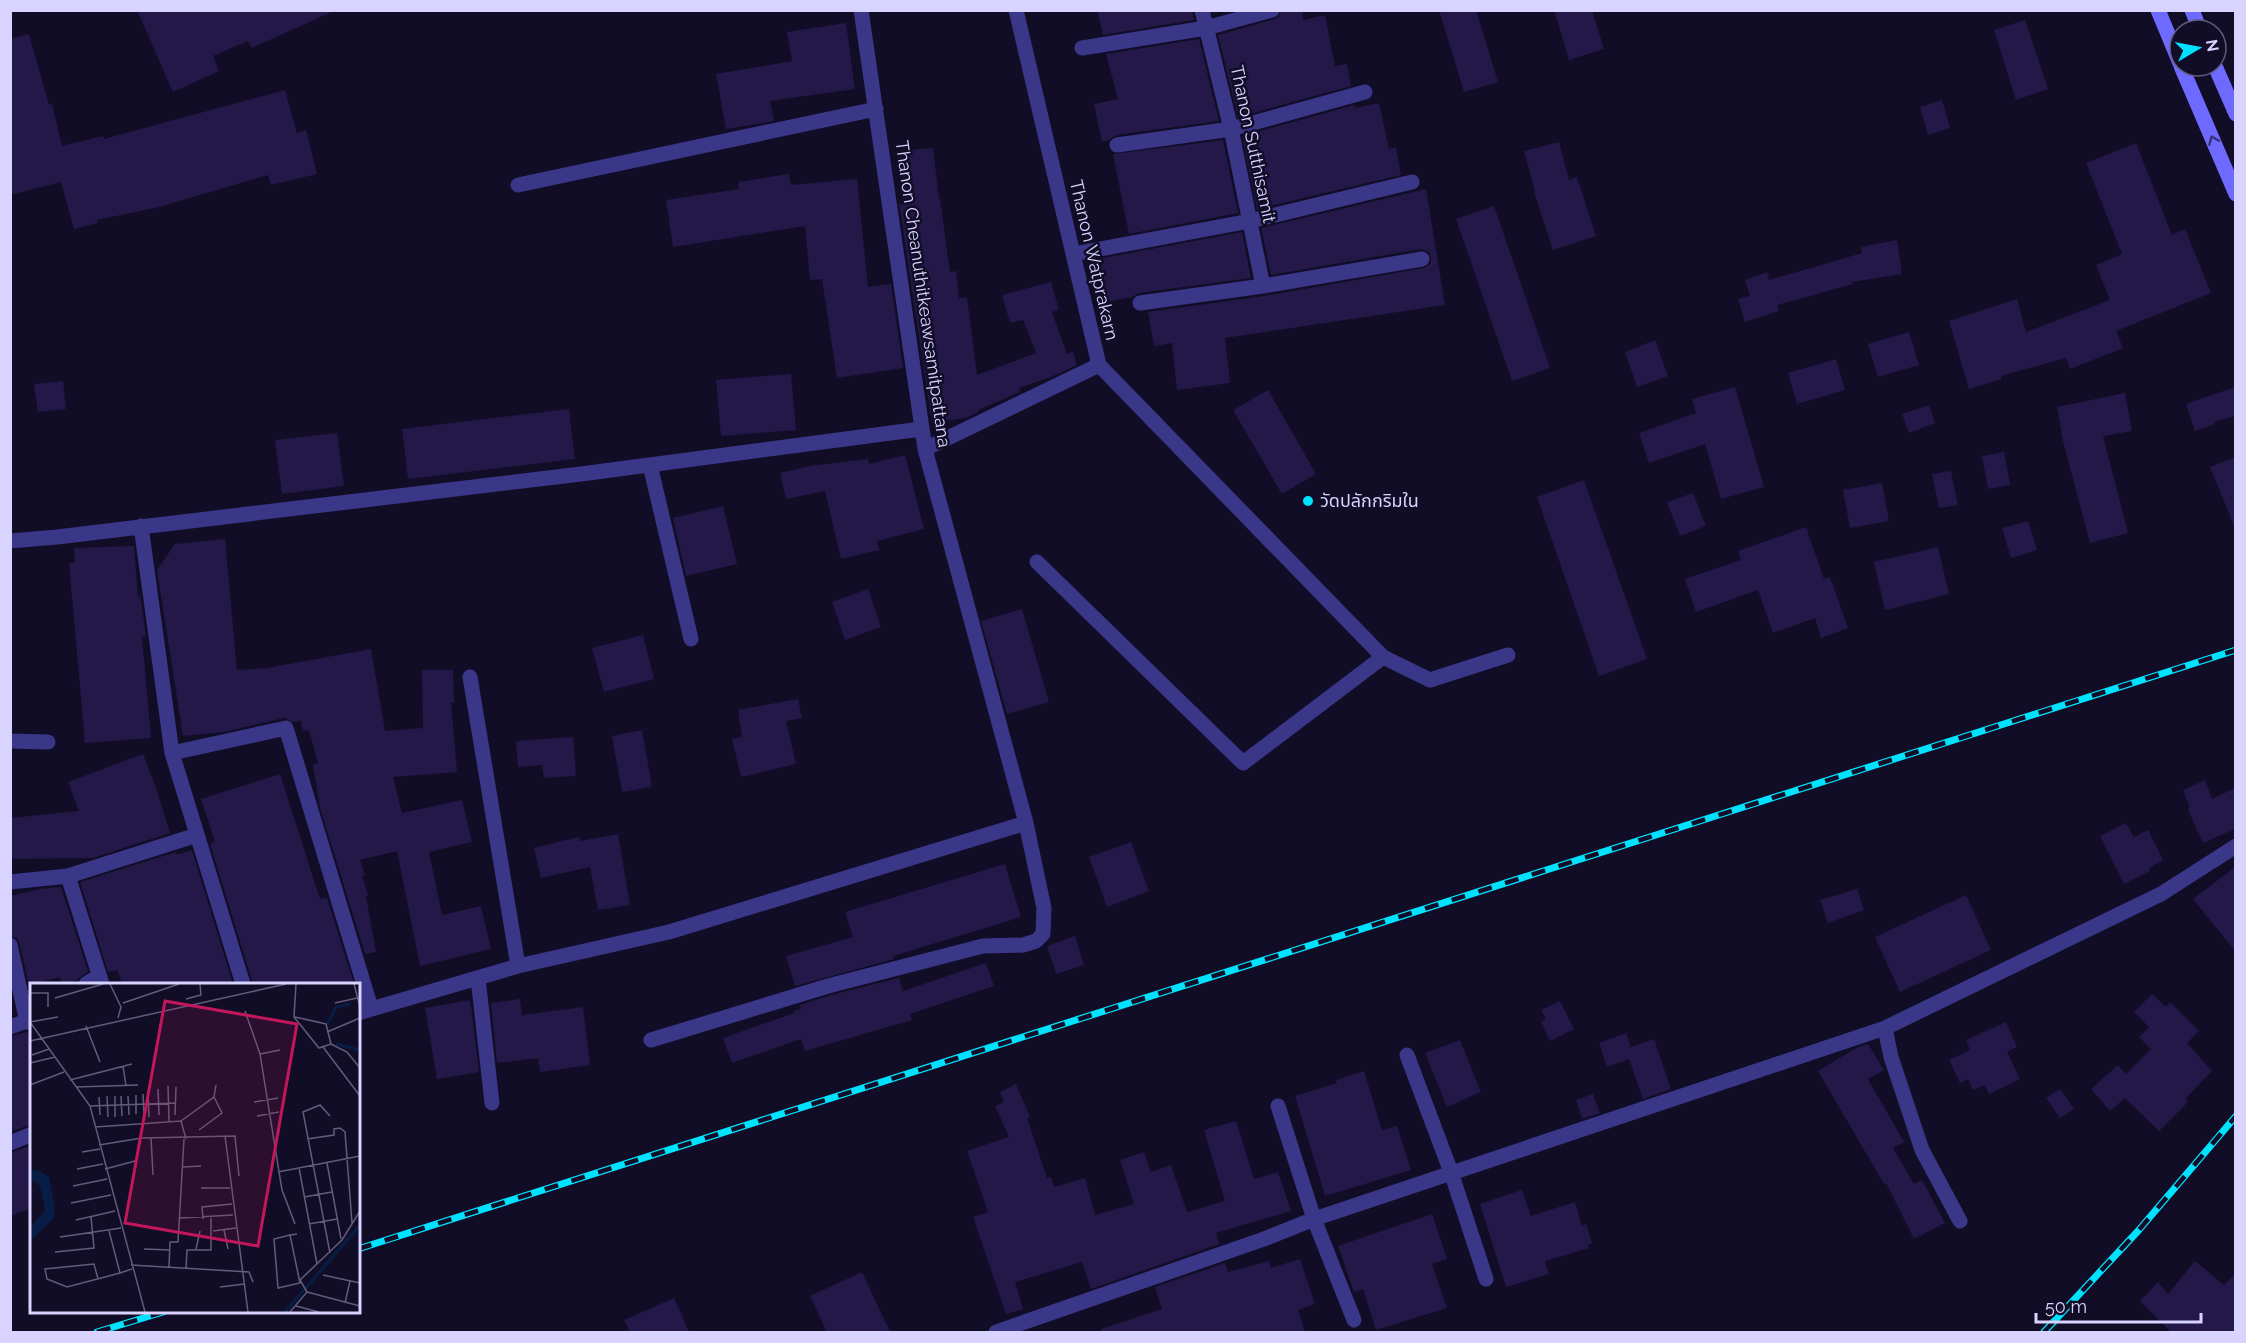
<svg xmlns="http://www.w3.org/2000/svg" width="2246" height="1343" font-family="Raleway,'Noto Sans Thai',sans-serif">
	<rect width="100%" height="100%" fill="#120d26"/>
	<path fill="#231848" d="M 137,10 L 336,10 L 252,48 L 248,41 L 213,56 L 219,71 L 173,92 Z
		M 1097,10 L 1192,10 L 1194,20 L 1103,35 Z
		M 1281,10 L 1302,10 L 1303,20 L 1325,15 L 1335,66 L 1347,64 L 1351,86 L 1238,117 L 1218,35 L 1275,19 L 1279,16 Z
		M 1439,10 L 1476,10 L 1498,82 L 1464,92 Z
		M 1554,10 L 1592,10 L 1604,49 L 1569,60 Z
		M 2025,20 L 2048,89 L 2016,100 L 1994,30 Z
		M 846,23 L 855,89 L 770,101 L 774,121 L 726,129 L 716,74 L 792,61 L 787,32 Z
		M 29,34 L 49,105 L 52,104 L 62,146 L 103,136 L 104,139 L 285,90 L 297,133 L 306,130 L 317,174 L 271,185 L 268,175 L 159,207 L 97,220 L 97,223 L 74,229 L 61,182 L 10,195 L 10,39 Z
		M 1199,39 L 1219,121 L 1116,135 L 1109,140 L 1102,142 L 1094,104 L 1118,99 L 1106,54 Z
		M 1942,100 L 1950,128 L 1928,135 L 1920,107 Z
		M 1379,103 L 1389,149 L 1396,147 L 1401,175 L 1257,209 L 1242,136 L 1354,105 L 1355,108 Z
		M 1223,140 L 1238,213 L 1129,234 L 1113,154 Z
		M 1559,142 L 1569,180 L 1577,177 L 1596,236 L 1553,250 L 1534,192 L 1535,191 L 1524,151 Z
		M 2136,143 L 2172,235 L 2185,229 L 2211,293 L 2116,331 L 2123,348 L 2070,369 L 2066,358 L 2001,376 L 2002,379 L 1969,389 L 1949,321 L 2017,299 L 2026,332 L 2110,300 L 2096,265 L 2122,254 L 2086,163 Z
		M 933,148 L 939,199 L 940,199 L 950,272 L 956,271 L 959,298 L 967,297 L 977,375 L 1036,353 L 1023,320 L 1010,323 L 1002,295 L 1051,282 L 1059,310 L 1052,312 L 1067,354 L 1073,352 L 1077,365 L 1051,377 L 1019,388 L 1020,392 L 978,410 L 978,412 L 969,417 L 932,423 L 901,215 L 899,204 L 902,204 L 897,151 Z
		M 789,174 L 791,185 L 857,179 L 868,287 L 891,284 L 903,368 L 837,378 L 822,279 L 810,280 L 805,226 L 673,247 L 666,200 L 739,189 L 738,182 Z
		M 1426,189 L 1445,305 L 1225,338 L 1230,383 L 1177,390 L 1172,343 L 1154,346 L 1148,312 L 1264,296 L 1424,268 L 1431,263 L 1431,257 L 1429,252 L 1421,249 L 1271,275 L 1261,228 Z
		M 1494,206 L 1550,368 L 1512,381 L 1456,219 Z
		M 1242,232 L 1251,278 L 1139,293 L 1132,297 L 1105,302 L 1098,259 Z
		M 1897,240 L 1902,274 L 1852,282 L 1853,284 L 1777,305 L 1779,311 L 1745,322 L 1738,299 L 1750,296 L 1745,280 L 1767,272 L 1769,280 L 1862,253 L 1861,247 Z
		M 1909,332 L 1919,365 L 1878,377 L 1868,344 Z
		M 1655,340 L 1668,376 L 1637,387 L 1625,352 Z
		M 1836,359 L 1845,390 L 1797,404 L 1788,373 Z
		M 791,374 L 796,430 L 721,436 L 716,380 Z
		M 63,381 L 66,409 L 38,412 L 34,384 Z
		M 1735,387 L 1764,487 L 1721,499 L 1705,444 L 1649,463 L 1639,433 L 1696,413 L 1692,399 Z
		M 2235,387 L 2235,416 L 2214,422 L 2215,424 L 2195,431 L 2186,404 Z
		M 1268,390 L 1316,474 L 1282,494 L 1233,410 Z
		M 2125,393 L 2132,431 L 2103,436 L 2128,533 L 2090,543 L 2063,441 L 2057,407 Z
		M 1929,405 L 1935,423 L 1909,433 L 1902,414 Z
		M 569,409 L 575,459 L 408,479 L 402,429 Z
		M 337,433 L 344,486 L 282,494 L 275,440 Z
		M 2004,452 L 2010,485 L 1988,489 L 1982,456 Z
		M 905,455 L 924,529 L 877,541 L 879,550 L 841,559 L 825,491 L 786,499 L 780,473 L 810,466 L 868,459 L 869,464 Z
		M 2235,457 L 2235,528 L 2210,467 Z
		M 1951,471 L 1958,505 L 1939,508 L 1932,474 Z
		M 1584,480 L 1647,659 L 1599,676 L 1537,497 Z
		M 1882,483 L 1889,521 L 1850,528 L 1843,490 Z
		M 1693,493 L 1706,526 L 1680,536 L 1667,502 Z
		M 723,506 L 737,564 L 686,576 L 673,518 Z
		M 2028,521 L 2037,550 L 2011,558 L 2002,528 Z
		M 1806,527 L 1824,579 L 1830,577 L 1848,628 L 1821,638 L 1815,618 L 1773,633 L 1758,590 L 1696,612 L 1685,579 L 1741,560 L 1738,551 Z
		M 225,539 L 237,670 L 267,668 L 371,649 L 385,731 L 423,728 L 422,670 L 453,670 L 454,703 L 451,703 L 457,772 L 393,777 L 402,813 L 462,800 L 472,842 L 429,852 L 442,915 L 481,906 L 491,949 L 420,966 L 397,851 L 360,860 L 365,876 L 362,876 L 368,895 L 366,896 L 376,952 L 365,954 L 320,808 L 313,765 L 318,763 L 309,730 L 303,731 L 301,721 L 293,722 L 284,718 L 224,732 L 183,736 L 157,570 L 175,544 Z
		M 134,546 L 138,598 L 140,594 L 146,636 L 142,637 L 151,738 L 85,743 L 69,563 L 75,562 L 74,548 Z
		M 1938,547 L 1949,594 L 1885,610 L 1874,562 Z
		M 868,589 L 881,627 L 845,640 L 832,602 Z
		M 1022,609 L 1049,702 L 1007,714 L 981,621 Z
		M 643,635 L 654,679 L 604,692 L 592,648 Z
		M 798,699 L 802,718 L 786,721 L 796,764 L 741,777 L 732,739 L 742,737 L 738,710 Z
		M 642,730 L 652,787 L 622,792 L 612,736 Z
		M 573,737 L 576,776 L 544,778 L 542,765 L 518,767 L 516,741 Z
		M 143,754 L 156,788 L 170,833 L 93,858 L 10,859 L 10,818 L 79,811 L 68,782 Z
		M 280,774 L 320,899 L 327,898 L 354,984 L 253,984 L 210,844 L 215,842 L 201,799 Z
		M 2205,780 L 2212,799 L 2235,788 L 2235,829 L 2203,843 L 2188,810 L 2190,808 L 2183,790 Z
		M 2126,823 L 2134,837 L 2148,830 L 2163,860 L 2149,868 L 2150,871 L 2124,884 L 2100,836 Z
		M 618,834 L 630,905 L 598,910 L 590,867 L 541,878 L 534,848 L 579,837 L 580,841 Z
		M 1131,842 L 1149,891 L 1107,907 L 1089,857 Z
		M 192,850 L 233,984 L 122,984 L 117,970 L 108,972 L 80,882 L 176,852 L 176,854 L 180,854 Z
		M 1005,864 L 1021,917 L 893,956 L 894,959 L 795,986 L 786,956 L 853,937 L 845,912 Z
		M 2235,867 L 2235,951 L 2193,899 Z
		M 61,887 L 88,971 L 77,980 L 62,984 L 60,977 L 29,985 L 19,942 L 17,938 L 10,936 L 10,896 L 40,889 Z
		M 1857,889 L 1864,910 L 1828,923 L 1820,900 Z
		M 1966,895 L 1991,950 L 1900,992 L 1875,937 Z
		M 1075,936 L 1084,965 L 1056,974 L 1047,946 Z
		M 986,963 L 994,986 L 910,1014 L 912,1020 L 805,1051 L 801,1039 L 732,1063 L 723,1038 L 794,1013 L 793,1011 L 801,1009 L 800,1005 L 831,995 L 899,978 L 903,991 Z
		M 2152,994 L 2166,1007 L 2170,1002 L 2199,1031 L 2187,1043 L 2212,1071 L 2185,1099 L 2188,1102 L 2159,1131 L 2125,1098 L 2110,1111 L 2091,1089 L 2118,1065 L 2126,1074 L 2151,1049 L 2139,1037 L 2149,1027 L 2134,1012 Z
		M 520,999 L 522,1015 L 583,1007 L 590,1065 L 540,1072 L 538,1058 L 497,1063 L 491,1003 Z
		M 469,1000 L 471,1006 L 479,1072 L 437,1079 L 425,1008 Z
		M 1560,1001 L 1574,1029 L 1550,1041 L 1541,1022 L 1546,1019 L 1541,1010 Z
		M 2006,1022 L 2017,1047 L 2007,1052 L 2020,1079 L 1989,1094 L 1985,1085 L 1973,1090 L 1968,1079 L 1960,1083 L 1949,1060 L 1970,1050 L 1966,1040 Z
		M 32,1031 L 32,1124 L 10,1132 L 10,1036 Z
		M 1626,1033 L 1631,1047 L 1654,1039 L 1671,1089 L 1643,1099 L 1629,1059 L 1607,1067 L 1599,1043 Z
		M 1460,1040 L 1481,1092 L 1447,1107 L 1425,1053 Z
		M 1868,1044 L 1884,1070 L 1868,1079 L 1904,1142 L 1893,1148 L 1914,1184 L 1922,1180 L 1945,1223 L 1914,1239 L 1886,1183 L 1884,1184 L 1818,1071 L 1856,1048 Z
		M 1364,1071 L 1382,1130 L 1397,1126 L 1411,1170 L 1325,1196 L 1295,1096 L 1337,1083 L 1336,1080 Z
		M 1016,1084 L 1030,1117 L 1027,1118 L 1047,1178 L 1051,1177 L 1054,1187 L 1085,1178 L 1095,1215 L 1134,1204 L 1120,1160 L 1144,1152 L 1151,1172 L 1171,1165 L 1187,1212 L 1225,1201 L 1204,1130 L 1236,1121 L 1254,1179 L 1278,1172 L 1291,1211 L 1216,1233 L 1219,1244 L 1091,1289 L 1082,1262 L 1015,1282 L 1023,1309 L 1006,1314 L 973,1217 L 988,1212 L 967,1151 L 1009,1137 L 995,1106 L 1004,1102 L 1000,1092 Z
		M 2060,1089 L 2074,1109 L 2060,1118 L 2046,1098 Z
		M 1593,1094 L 1600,1113 L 1582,1119 L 1576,1100 Z
		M 32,1145 L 32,1208 L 10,1216 L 10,1153 Z
		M 1522,1190 L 1531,1216 L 1575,1202 L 1582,1226 L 1586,1224 L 1592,1243 L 1588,1245 L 1589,1248 L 1545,1261 L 1549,1274 L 1506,1287 L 1480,1204 Z
		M 1432,1214 L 1447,1259 L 1432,1264 L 1447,1308 L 1376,1330 L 1363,1289 L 1354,1292 L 1338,1246 Z
		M 1300,1259 L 1315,1304 L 1298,1310 L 1305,1332 L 1101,1332 L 1101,1329 L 1162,1309 L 1155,1287 L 1225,1263 L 1228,1272 L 1269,1261 L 1271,1268 Z
		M 2195,1261 L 2224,1285 L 2235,1274 L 2235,1332 L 2171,1332 L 2140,1301 L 2158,1282 L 2168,1294 Z
		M 862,1272 L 890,1332 L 827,1332 L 810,1296 Z
		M 674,1298 L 689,1332 L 630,1332 L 624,1320 Z"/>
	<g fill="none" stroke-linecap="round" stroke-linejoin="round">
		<path stroke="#3a3688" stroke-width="15" d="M 1202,10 L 1231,129 L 1263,286
			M 1082,48 L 1206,28 L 1272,10
			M 1117,145 L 1231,129 L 1365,92
			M 518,185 L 876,109
			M 1073,254 L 1250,221 L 1412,182
			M 1140,303 L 1263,286 L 1422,259
			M 1099,365 L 1383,657 L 1430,680 L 1508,655
			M 925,449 L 1099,365 L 1016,10
			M 650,465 L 691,639
			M 141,526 L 172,753 L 243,984
			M 10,541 L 57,537 L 581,474 L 921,429
			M 1037,562 L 1243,763 L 1383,657
			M 470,677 L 518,966
			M 10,741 L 48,742
			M 172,753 L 286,728 L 371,1008
			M 68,876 L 102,984
			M 10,882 L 68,876 L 197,835
			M 10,945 L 27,1022
			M 478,978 L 492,1103
			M 86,984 L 99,976
			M 358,1013 L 518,966 L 669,932 L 1026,823
			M 10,1027 L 32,1019
			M 1885,1028 L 1891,1057 L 1922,1150 L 1960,1221
			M 651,1040 L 828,986 L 983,946 L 1023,945 L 1036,941 L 1043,934 L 1044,908 L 1026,823 L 925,449 L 861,10
			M 1407,1055 L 1451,1172 L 1486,1279
			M 1278,1106 L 1314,1219 L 1354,1320
			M 10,1143 L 32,1134
			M 996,1332 L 1264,1239 L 1314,1219 L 1885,1028 L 2161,894 L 2236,846"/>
		<path stroke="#6f6aff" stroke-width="15" d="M 2158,10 L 2180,63
			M 2192,10 L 2200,30
			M 2181,66 L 2236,194
			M 2215,66 L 2236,114"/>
		<g stroke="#00e2fe" stroke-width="7">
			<path id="rail" d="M 358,1249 L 2236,650
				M 97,1332 L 163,1312
				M 2044,1332 L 2138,1231 L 2236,1116"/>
		</g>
		<use href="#rail" stroke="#120d26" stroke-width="4.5" stroke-dasharray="14" stroke-linecap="butt"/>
	</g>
	<defs><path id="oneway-chevron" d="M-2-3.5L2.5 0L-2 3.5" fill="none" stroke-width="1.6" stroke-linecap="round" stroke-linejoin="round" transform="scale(1.5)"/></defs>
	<use stroke="#37327d" href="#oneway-chevron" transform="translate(2213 140) rotate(-113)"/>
	<circle fill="#00e2fe" stroke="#120d26" stroke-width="2" cx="1308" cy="501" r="6"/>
	<g text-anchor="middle" stroke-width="5" stroke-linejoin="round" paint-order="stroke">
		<g font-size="18" fill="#d8d3ff" stroke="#120d26">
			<text transform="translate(1253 144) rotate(78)" y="6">Thanon Sutthisamit</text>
			<text transform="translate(1094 260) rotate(77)" y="6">Thanon Watprakarn</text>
			<text transform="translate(923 294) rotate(82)" y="6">Thanon Cheanuthitkeawsamitpattana</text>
		</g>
		<g font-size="18" fill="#d8d3ff" stroke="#120d26" text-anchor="start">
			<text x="1320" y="507">วัดปลักกริมใน</text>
		</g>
	</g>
	<g transform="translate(30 983)">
		<rect width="330" height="330" fill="#120d26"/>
		<path d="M 0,187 L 10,188 L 19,194 L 25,226 L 23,236 L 0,258 L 0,245 L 15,227 L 10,203 L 0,196 Z" fill="#071d46"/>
		<path fill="none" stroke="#071d46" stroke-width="3" d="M 297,42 L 306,24 L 320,21M 306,61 L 330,67M 255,329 L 330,242"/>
		<path fill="none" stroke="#615c7d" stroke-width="1.5" d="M 80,1 L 91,24 L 88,35M 266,1 L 264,34 L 289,65 L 301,61M 324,1 L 330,24M 0,10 L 18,10 L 18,24M 25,15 L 73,1M 156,16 L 171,12 L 170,1M 93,20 L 149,1M 305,20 L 327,15M 215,28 L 230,71 L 252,207 L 265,241M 265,34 L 296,41 L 301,61M 0,39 L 60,123 L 115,329M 0,39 L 28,34M 56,43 L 70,79M 297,49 L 330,35M 0,58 L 256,1M 301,61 L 317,69 L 330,85M 293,64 L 330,113M 230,71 L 250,67M 2,72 L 19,66M 0,80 L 25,74M 93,83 L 96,103M 40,97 L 102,81M 0,102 L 34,89M 138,103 L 139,138M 46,104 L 108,102M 128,106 L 129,132M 113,111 L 114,131M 118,111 L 119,134M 106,112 L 106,131M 77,113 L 78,134M 85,113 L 85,134M 91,113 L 92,133M 98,113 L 99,132M 69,114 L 70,132M 224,119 L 248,115M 60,123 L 146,120M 145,132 L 146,104M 227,133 L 249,129M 151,138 L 184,114 L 186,102M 65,144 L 151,138 L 156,156M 169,147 L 192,130 L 184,114M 195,153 L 218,329M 121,155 L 123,192M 277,156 L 304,152 L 304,146 L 310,145 L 315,149 L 322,240M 69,162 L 112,155 L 205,153 L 209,193M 52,169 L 70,166M 297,180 L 311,256M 153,184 L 171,183M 269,185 L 287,281M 47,186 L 73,181M 75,186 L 105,178M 248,189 L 330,173M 43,203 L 77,196M 171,205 L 200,205M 274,214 L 302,209M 41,220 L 81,212M 150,235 L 203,232M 173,236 L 172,224 L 202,221M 46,237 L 85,228M 279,241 L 307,236M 194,247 L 198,266M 79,248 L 90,290M 183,248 L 206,245M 260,252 L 270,300 L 248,305 L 244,256 L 260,252 L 267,251M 30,254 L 91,245M 114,266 L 140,267M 166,266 L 170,248M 25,269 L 64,265 L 61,234M 300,270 L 273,129 L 290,122 L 300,133M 101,282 L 219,289 L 223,299M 139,285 L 140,259 L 148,259 L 154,156M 156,286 L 157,267 L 181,267 L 181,235M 293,292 L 330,300M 68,296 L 64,281 L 15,286 L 17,296 L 37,304 L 90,290 L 102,286M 190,304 L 214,301M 277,309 L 330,323M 315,320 L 320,298M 266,323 L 289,329M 260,329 L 277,309 L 270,297 L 312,257 L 330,228"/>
		<path fill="#c2185b" fill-opacity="0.15" stroke="#c2185b" stroke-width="3" d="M 135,18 L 267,41 L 228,263 L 95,240 Z"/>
		<rect width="330" height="330" fill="none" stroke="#d8d3ff" stroke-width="3"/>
	</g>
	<rect width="2246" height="1343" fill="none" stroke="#d8d3ff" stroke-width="24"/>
	<g transform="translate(2198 48) rotate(80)"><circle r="28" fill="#120d26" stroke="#615c7d" stroke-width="1.5"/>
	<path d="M0-4.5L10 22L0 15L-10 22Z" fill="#00e2fe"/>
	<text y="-9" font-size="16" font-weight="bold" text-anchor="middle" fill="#d8d3ff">N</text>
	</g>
	<path d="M2036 1313v9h165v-9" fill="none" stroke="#d8d3ff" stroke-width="3"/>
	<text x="2045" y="1313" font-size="18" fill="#d8d3ff" stroke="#120d26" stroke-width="4.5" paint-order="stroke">50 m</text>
</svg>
